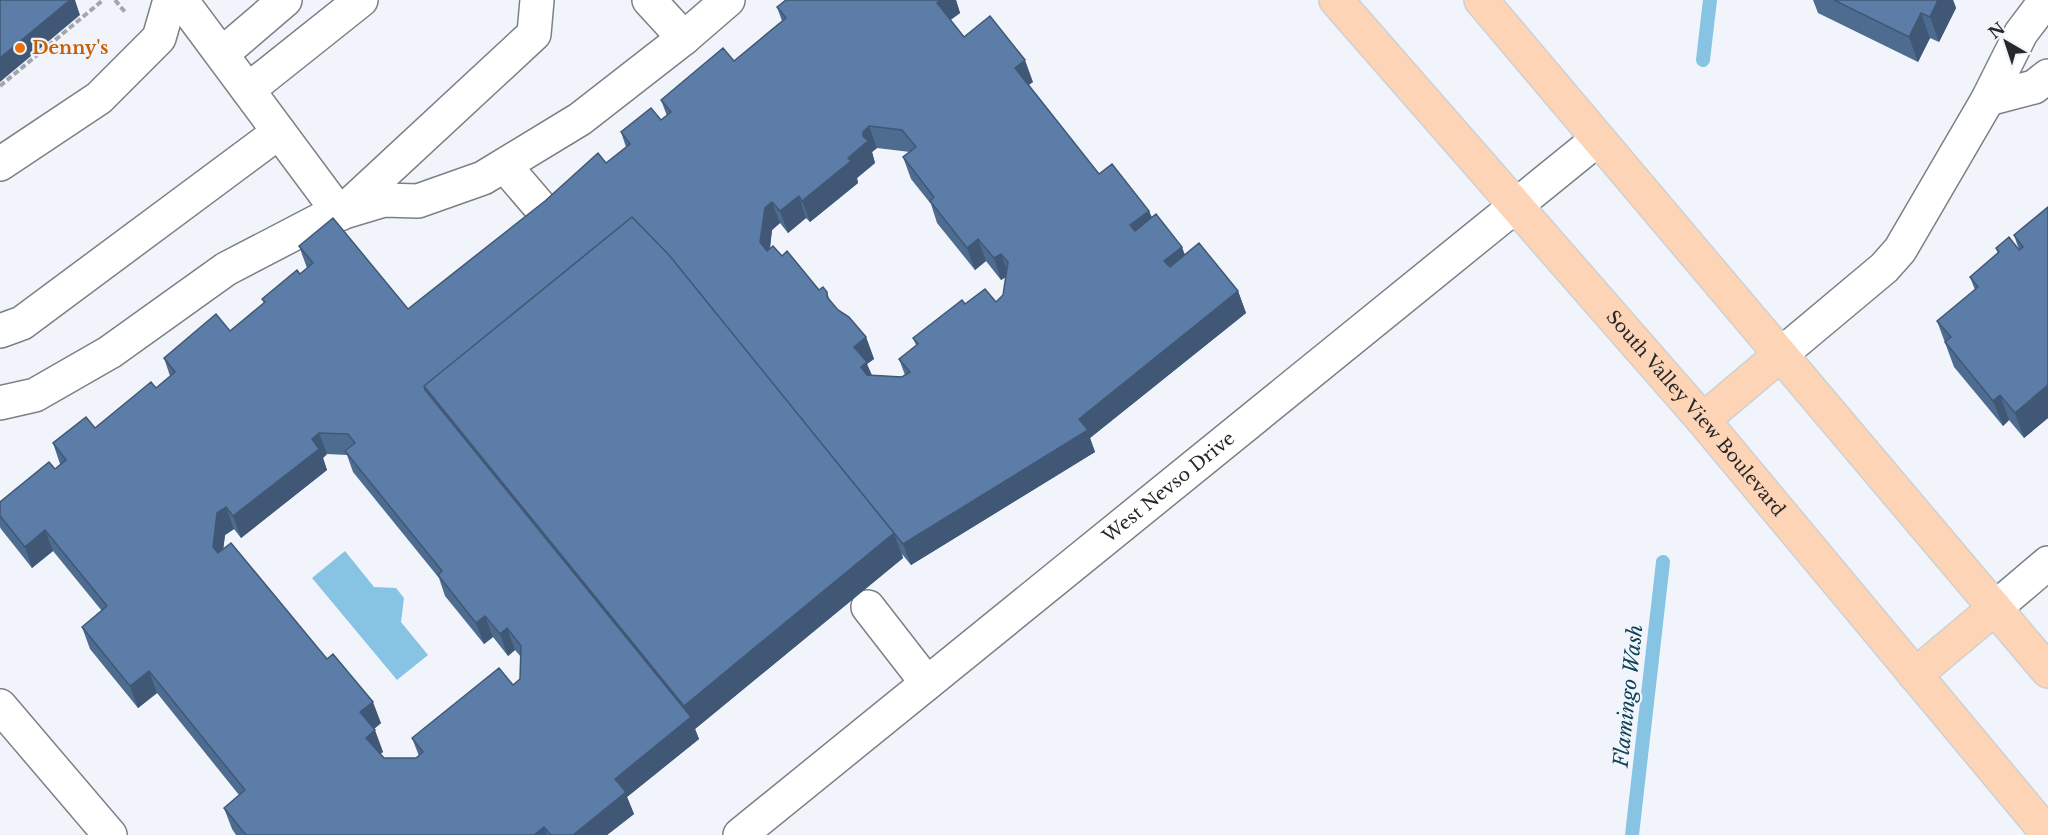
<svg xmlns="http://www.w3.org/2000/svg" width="2048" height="835" font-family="'Libre Baskerville',serif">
	<rect width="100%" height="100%" fill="#f1f5fb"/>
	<path fill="#87c4e3" d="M 345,551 L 374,587 L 396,588 L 404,598 L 401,622 L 428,655 L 397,680 L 312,578 Z"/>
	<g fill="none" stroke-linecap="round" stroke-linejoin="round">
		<path stroke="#87c4e3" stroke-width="14" d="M 1703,60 L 1710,0
			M 1632,835 L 1663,562"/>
		<g stroke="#7c8085" stroke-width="36">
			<g id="minor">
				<path d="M 181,0 L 340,214 L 534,34 L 537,0"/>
				<path d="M 649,0 L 684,38"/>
				<path d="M 222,54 L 285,0"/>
				<path d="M 248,90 L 361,0"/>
				<path d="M 1988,99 L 2034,87 L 2048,76"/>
				<path d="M 0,164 L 99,98 L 159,38 L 170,0"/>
				<path d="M 505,166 L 553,222"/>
				<path d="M 0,331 L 22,323 L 279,132"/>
				<path d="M 1780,355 L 1884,268 L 1900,250 L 1988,99 L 2021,33 L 2046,0"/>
				<path d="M 0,403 L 35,395 L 110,352 L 226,269 L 324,218 L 384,200 L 418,201 L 483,178 L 580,119 L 684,38 L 728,0"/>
				<path d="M 868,607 L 927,683"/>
				<path d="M 1995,608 L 2048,563"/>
				<path d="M 0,706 L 110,835"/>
				<path id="s1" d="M 740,835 L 1598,139"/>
			</g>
		</g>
		<g stroke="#cfd0d0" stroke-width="36">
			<g id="major">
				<path id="s2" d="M 1336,0 L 1703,420 L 2048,834"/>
				<path d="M 1481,0 L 2048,671"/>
				<path d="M 1703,420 L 1780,355"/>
				<path d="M 1915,675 L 1995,608"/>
			</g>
		</g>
		<path stroke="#a2a5a9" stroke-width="4" stroke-dasharray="6 3" stroke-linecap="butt" d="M 115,0 L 125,12
			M 0,86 L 103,0"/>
		<use href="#minor" stroke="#fff" stroke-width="33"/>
		<use href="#major" stroke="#fed4b7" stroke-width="33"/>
	</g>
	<path fill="#4e6c90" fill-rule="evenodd" d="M 786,0 L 956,0 L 960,13 L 950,20 L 964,37 L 1033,82 L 1028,85 L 1099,174 L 1149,211 L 1152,217 L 1185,255 L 1238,291 L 1246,313 L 1090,438 L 1095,452 L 911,565 L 902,554 L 903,558 L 695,729 L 699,739 L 627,797 L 634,814 L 607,835 L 236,835 L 232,829 L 224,808 L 239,795 L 157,693 L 138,708 L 90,649 L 82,627 L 102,611 L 53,551 L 32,568 L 1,529 L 0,527 L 0,502 L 55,469 L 60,464 L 53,443 L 95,428 L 156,388 L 170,376 L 164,358 L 230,331 L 264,303 L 262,299 L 300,274 L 307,268 L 299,246 L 408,309 L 606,163 L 626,147 L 621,132 L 661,120 L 667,116 L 661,100 L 734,61 L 782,21 L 777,7 ZM 877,148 L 910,152 L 903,157 L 911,179 L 931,204 L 937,223 L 975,270 L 986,261 L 1001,280 L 1006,277 L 1003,295 L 996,302 L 965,304 L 913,338 L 916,345 L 899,359 L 905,375 L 902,377 L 872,375 L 867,364 L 874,359 L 866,337 L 838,310 L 830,301 L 827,292 L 819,290 L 782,256 L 770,249 L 772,230 L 780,223 L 788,233 L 806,218 L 810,222 L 858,183 L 857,178 L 875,163 L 872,152 ZM 327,454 L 347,455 L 353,472 L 439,578 L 445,596 L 484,644 L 493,637 L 508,656 L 515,650 L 521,657 L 520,679 L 513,685 L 412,738 L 419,756 L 416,758 L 384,758 L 380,754 L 383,752 L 374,729 L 381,723 L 223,549 L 225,535 L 234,529 L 241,538 L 327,470 L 323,458 Z
		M 1813,0 L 1953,0 L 1956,8 L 1939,42 L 1930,38 L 1918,62 L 1818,13 Z
		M 2048,207 L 2048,418 L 2024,438 L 2009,420 L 2003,426 L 1954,367 L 1937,321 L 1975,290 L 1970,277 L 1998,254 L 1996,248 L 2019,250 L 2014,235 Z"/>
	<path fill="#405875" d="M 69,0 L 75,0 L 80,15 L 0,82 L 0,58 Z
		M 941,0 L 956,0 L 960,13 L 944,25 L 937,3 Z
		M 1938,0 L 1953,0 L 1956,8 L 1939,42 L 1930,17 Z
		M 1921,13 L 1930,38 L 1918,62 L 1909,37 Z
		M 1025,60 L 1033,82 L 1023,89 L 1015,68 Z
		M 869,126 L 877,148 L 872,152 L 875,163 L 857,178 L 858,183 L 810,222 L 802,201 L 848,158 L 863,136 L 863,132 Z
		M 799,196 L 806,218 L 788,233 L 780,211 Z
		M 772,202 L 780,223 L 772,230 L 768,263 L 760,242 L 765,208 Z
		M 1149,211 L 1157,232 L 1138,247 L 1130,225 Z
		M 978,239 L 986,261 L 975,270 L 967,248 Z
		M 1182,247 L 1190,268 L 1172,282 L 1164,261 Z
		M 1001,254 L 1009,275 L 1001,280 L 994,258 Z
		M 1238,291 L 1246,313 L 1090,438 L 1095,452 L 911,565 L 903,544 L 1079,419 Z
		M 866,337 L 874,359 L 867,364 L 875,384 L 869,388 L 854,347 Z
		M 2048,385 L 2048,418 L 2024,438 L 2015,413 Z
		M 2000,395 L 2009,420 L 2003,426 L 1993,401 Z
		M 319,433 L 327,454 L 323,458 L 327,470 L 241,538 L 233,516 L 312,439 Z
		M 226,507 L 234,529 L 225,535 L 221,568 L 213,547 L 217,513 Z
		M 45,530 L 53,551 L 32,568 L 25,547 Z
		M 894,533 L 903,558 L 695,729 L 699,739 L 627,797 L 634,814 L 607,835 L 573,835 L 615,779 L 689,719 L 684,706 Z
		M 485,616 L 493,637 L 484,644 L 476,623 Z
		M 507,628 L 515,650 L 508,656 L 500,634 Z
		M 149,671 L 157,693 L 138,708 L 130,686 Z
		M 373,702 L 381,723 L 368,734 L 360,712 Z
		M 375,730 L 383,752 L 374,759 L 366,738 Z
		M 544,827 L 547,835 L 534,835 Z"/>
	<path fill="#5b7da7" stroke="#405875" stroke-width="1.5" fill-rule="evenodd" d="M 0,0 L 70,0 L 0,58 Z
		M 786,0 L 941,0 L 937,3 L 964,37 L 990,16 L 1025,60 L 1015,68 L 1099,174 L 1112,164 L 1149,211 L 1130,225 L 1135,231 L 1156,214 L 1182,247 L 1164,261 L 1170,267 L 1199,243 L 1238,291 L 1079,419 L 1088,430 L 903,544 L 669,255 L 632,217 L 424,386 L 425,390 L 691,717 L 615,779 L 626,792 L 573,835 L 551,835 L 544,827 L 534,835 L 246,835 L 224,808 L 245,790 L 149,671 L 130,686 L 82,627 L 107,606 L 45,530 L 25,547 L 0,516 L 0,502 L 49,462 L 55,469 L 66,460 L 53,443 L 86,417 L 95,428 L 151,382 L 156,388 L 175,372 L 164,358 L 216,314 L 230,331 L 265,302 L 262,299 L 297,270 L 300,274 L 313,263 L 299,246 L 333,218 L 408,309 L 545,201 L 598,153 L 606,163 L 630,144 L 621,132 L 651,108 L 661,120 L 671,112 L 661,100 L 723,48 L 734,61 L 786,18 L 777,7 ZM 869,126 L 902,130 L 916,147 L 903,157 L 934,197 L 930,201 L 967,248 L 978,239 L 994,258 L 1001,254 L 1008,262 L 1003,295 L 996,302 L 985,289 L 965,304 L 962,300 L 913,338 L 918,344 L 899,359 L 910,372 L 902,377 L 867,375 L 861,367 L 867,362 L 854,347 L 866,337 L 849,317 L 838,310 L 827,297 L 827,292 L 823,287 L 819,290 L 787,251 L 782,256 L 773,246 L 767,251 L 760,242 L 765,208 L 772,202 L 780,211 L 799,196 L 802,201 L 851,161 L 848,158 L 868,141 L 863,136 L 863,132 ZM 319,433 L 348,434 L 355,443 L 345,451 L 442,571 L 438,575 L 476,623 L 485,616 L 500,634 L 507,628 L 521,646 L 520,679 L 513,685 L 499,668 L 412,738 L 423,752 L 416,758 L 384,758 L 366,738 L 375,730 L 360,712 L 373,702 L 333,654 L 327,659 L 231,543 L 218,553 L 213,547 L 217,513 L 226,507 L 233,516 L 319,449 L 312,439 Z
		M 1834,0 L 1938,0 L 1930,17 L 1921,13 L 1909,37 Z
		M 2048,207 L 2048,385 L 2015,413 L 2000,395 L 1993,401 L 1945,342 L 1951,337 L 1937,321 L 1978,287 L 1970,277 L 1999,252 L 1996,248 L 2009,237 L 2019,250 L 2023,247 L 2014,235 Z
		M 632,217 L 669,255 L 894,533 L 684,706 L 424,386 Z"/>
	<circle fill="#e8710a" stroke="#f1f5fb" stroke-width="2" cx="20" cy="48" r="6"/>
	<g text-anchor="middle" stroke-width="4.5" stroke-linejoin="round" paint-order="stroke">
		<g font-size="18" font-weight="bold" fill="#c56008" stroke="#f1f5fb" text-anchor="start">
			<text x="32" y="54">Denny's</text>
		</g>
		<g font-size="18" fill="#26282a" stroke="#f1f5fb">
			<text dy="6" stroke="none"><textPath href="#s2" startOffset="548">South Valley View Boulevard</textPath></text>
			<text dy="6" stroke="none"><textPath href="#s1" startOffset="552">West Nevso Drive</textPath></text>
		</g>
		<g font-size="20" font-style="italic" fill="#0f4358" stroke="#f1f5fb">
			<text transform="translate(1628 696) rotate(-84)" y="7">Flamingo Wash</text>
		</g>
	</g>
	<g transform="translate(2006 42) rotate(321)" stroke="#f1f5fb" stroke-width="4.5" paint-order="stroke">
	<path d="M0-4.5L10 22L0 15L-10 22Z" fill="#26282a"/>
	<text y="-9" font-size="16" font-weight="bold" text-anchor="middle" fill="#26282a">N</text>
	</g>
</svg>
